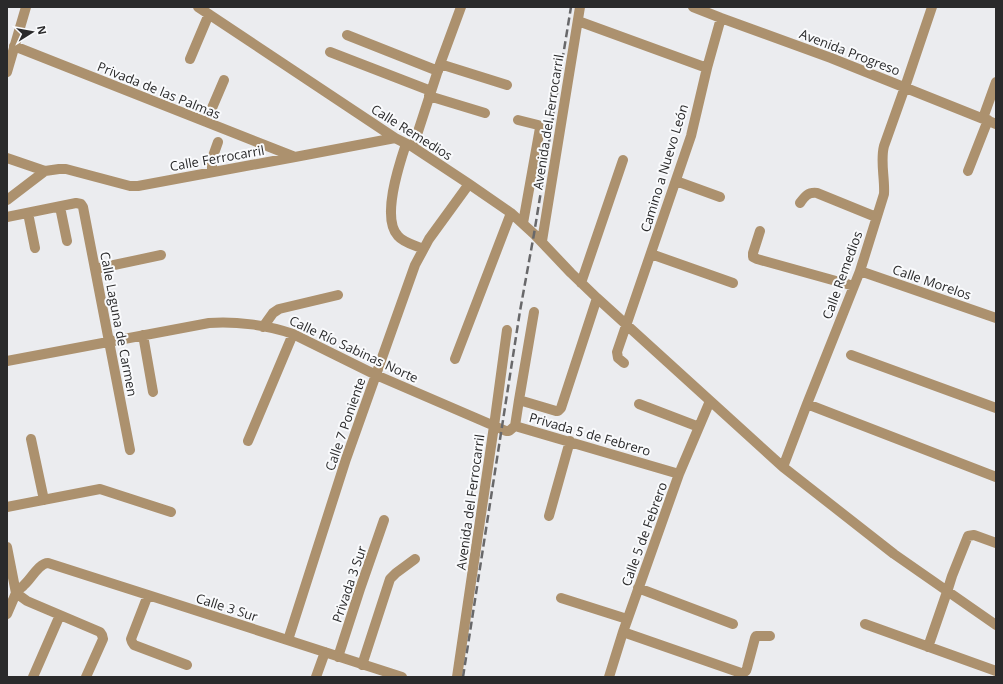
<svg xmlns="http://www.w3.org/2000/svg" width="1003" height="684" font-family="'Open Sans',sans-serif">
	<rect width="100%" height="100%" fill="#ebecef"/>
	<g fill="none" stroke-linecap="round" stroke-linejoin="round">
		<path stroke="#ac916e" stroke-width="10" d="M 198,7 L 395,138 L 413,147 L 469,184 L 511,213 L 534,234 L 571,273 L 597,298 L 783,467 L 894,554 L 996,625
			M 693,7 L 721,18 L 831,58 L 996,124
			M 578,21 L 707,68
			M 347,35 L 438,71
			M 14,46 L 295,157
			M 330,52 L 431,91
			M 190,59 L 209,14
			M 440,64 L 507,85
			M 7,72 L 26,7
			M 429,96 L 485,113
			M 983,118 L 996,82
			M 518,120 L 538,125 L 540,128 L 523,223
			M 206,122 L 224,80
			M 406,144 C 399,165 381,218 398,236 C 404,243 415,245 423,249
			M 413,147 L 440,64 L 461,7
			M 7,158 L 45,171 L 59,169 L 66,169 L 130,186 L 138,186 L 295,157 L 395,138
			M 968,171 L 988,120
			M 212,172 L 212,159 L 218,142
			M 676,181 L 720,197
			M 7,200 L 45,171
			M 800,203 C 805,196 808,192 817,193 L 876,217
			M 60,207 L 67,241
			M 28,213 L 35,248
			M 7,217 L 76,203 L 81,204 L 83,207 L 130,450
			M 760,231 L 753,253 L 753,257 L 757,259 L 854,286
			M 542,241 L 580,7
			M 651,254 L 733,283
			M 95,269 L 161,255
			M 860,271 L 996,318
			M 581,283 L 623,160
			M 263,327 L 273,313 L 279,309 L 338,295
			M 143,335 L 153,392
			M 851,355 L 996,408
			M 455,359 L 511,213
			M 7,361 L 209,323 C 235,321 268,325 293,334 L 376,375 L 506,431 L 509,431 L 515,426 L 679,474
			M 624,363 L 618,358 L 617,352 L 691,136 L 707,68 L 721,18
			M 519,400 L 556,411 L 558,411 L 561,408 L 597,298
			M 639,404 L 699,427
			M 807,404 L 996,477
			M 515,426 L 519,400 L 534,312
			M 31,439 L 44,500
			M 248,441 L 293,334
			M 783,467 L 807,404 L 860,271 L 884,194 C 885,178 880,161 884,146 L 905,87 L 932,7
			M 7,507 L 100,489 L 171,512
			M 549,516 L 570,441
			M 7,547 L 16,593
			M 638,588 L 733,624
			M 16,590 C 19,589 22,588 24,585 C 31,579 39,563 48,563 L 148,595 L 402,677
			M 16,593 L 27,601 L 100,632 L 102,635 L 103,639 L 86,677
			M 148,595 L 131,639 L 132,642 L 134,645 L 187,665
			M 561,598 L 627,619
			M 7,614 L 16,593
			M 865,624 L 996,671
			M 623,632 L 741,673 L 746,671 L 747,668 L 755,638 L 756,636 L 770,636
			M 288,640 L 346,459 L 415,265 L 429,239 L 469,184
			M 928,647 L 947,592 L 952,576 L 968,536 L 974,535 L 996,543
			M 338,657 L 360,589 L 384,520
			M 362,665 L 390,579 L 396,573 L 415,559
			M 33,677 L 60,615
			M 316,677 L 325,652
			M 457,677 L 494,426 L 507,330
			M 609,677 L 623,632 L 679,474 L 710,401"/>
		<path stroke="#68686a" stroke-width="2.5" stroke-dasharray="8 4" stroke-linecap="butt" d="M 463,677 L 520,311 L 534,234 L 571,7"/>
	</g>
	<g text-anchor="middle" stroke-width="4" stroke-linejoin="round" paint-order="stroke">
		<g font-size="13" fill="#2a2a2b" stroke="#f9fafc">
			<text transform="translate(850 52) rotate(21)" y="5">Avenida Progreso</text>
			<text transform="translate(159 90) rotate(22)" y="5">Privada de las Palmas</text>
			<text transform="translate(548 122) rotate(-81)" y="5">Avenida del Ferrocarril</text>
			<text transform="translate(412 132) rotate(32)" y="5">Calle Remedios</text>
			<text transform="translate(217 158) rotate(-10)" y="5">Calle Ferrocarril</text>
			<text transform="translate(664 168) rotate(-73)" y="5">Camino a Nuevo León</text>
			<text transform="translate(842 275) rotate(-70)" y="5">Calle Remedios</text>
			<text transform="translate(932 282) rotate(19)" y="5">Calle Morelos</text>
			<text transform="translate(119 324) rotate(79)" y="5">Calle Laguna de Carmen</text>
			<text transform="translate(354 349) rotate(25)" y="5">Calle Río Sabinas Norte</text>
			<text transform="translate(345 424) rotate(-71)" y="5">Calle 7 Poniente</text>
			<text transform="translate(590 434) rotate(16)" y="5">Privada 5 de Febrero</text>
			<text transform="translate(470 502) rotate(-82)" y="5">Avenida del Ferrocarril</text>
			<text transform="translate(644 534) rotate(-70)" y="5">Calle 5 de Febrero</text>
			<text transform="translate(349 584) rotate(-71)" y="5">Privada 3 Sur</text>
			<text transform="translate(227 607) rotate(18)" y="5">Calle 3 Sur</text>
		</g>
	</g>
	<rect width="1003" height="684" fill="none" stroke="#2a2a2b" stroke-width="16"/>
	<g transform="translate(32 32) rotate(79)" stroke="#f9fafc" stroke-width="3" paint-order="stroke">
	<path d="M0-3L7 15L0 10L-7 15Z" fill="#2a2a2b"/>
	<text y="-6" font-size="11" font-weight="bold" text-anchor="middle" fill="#2a2a2b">N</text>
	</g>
</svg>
